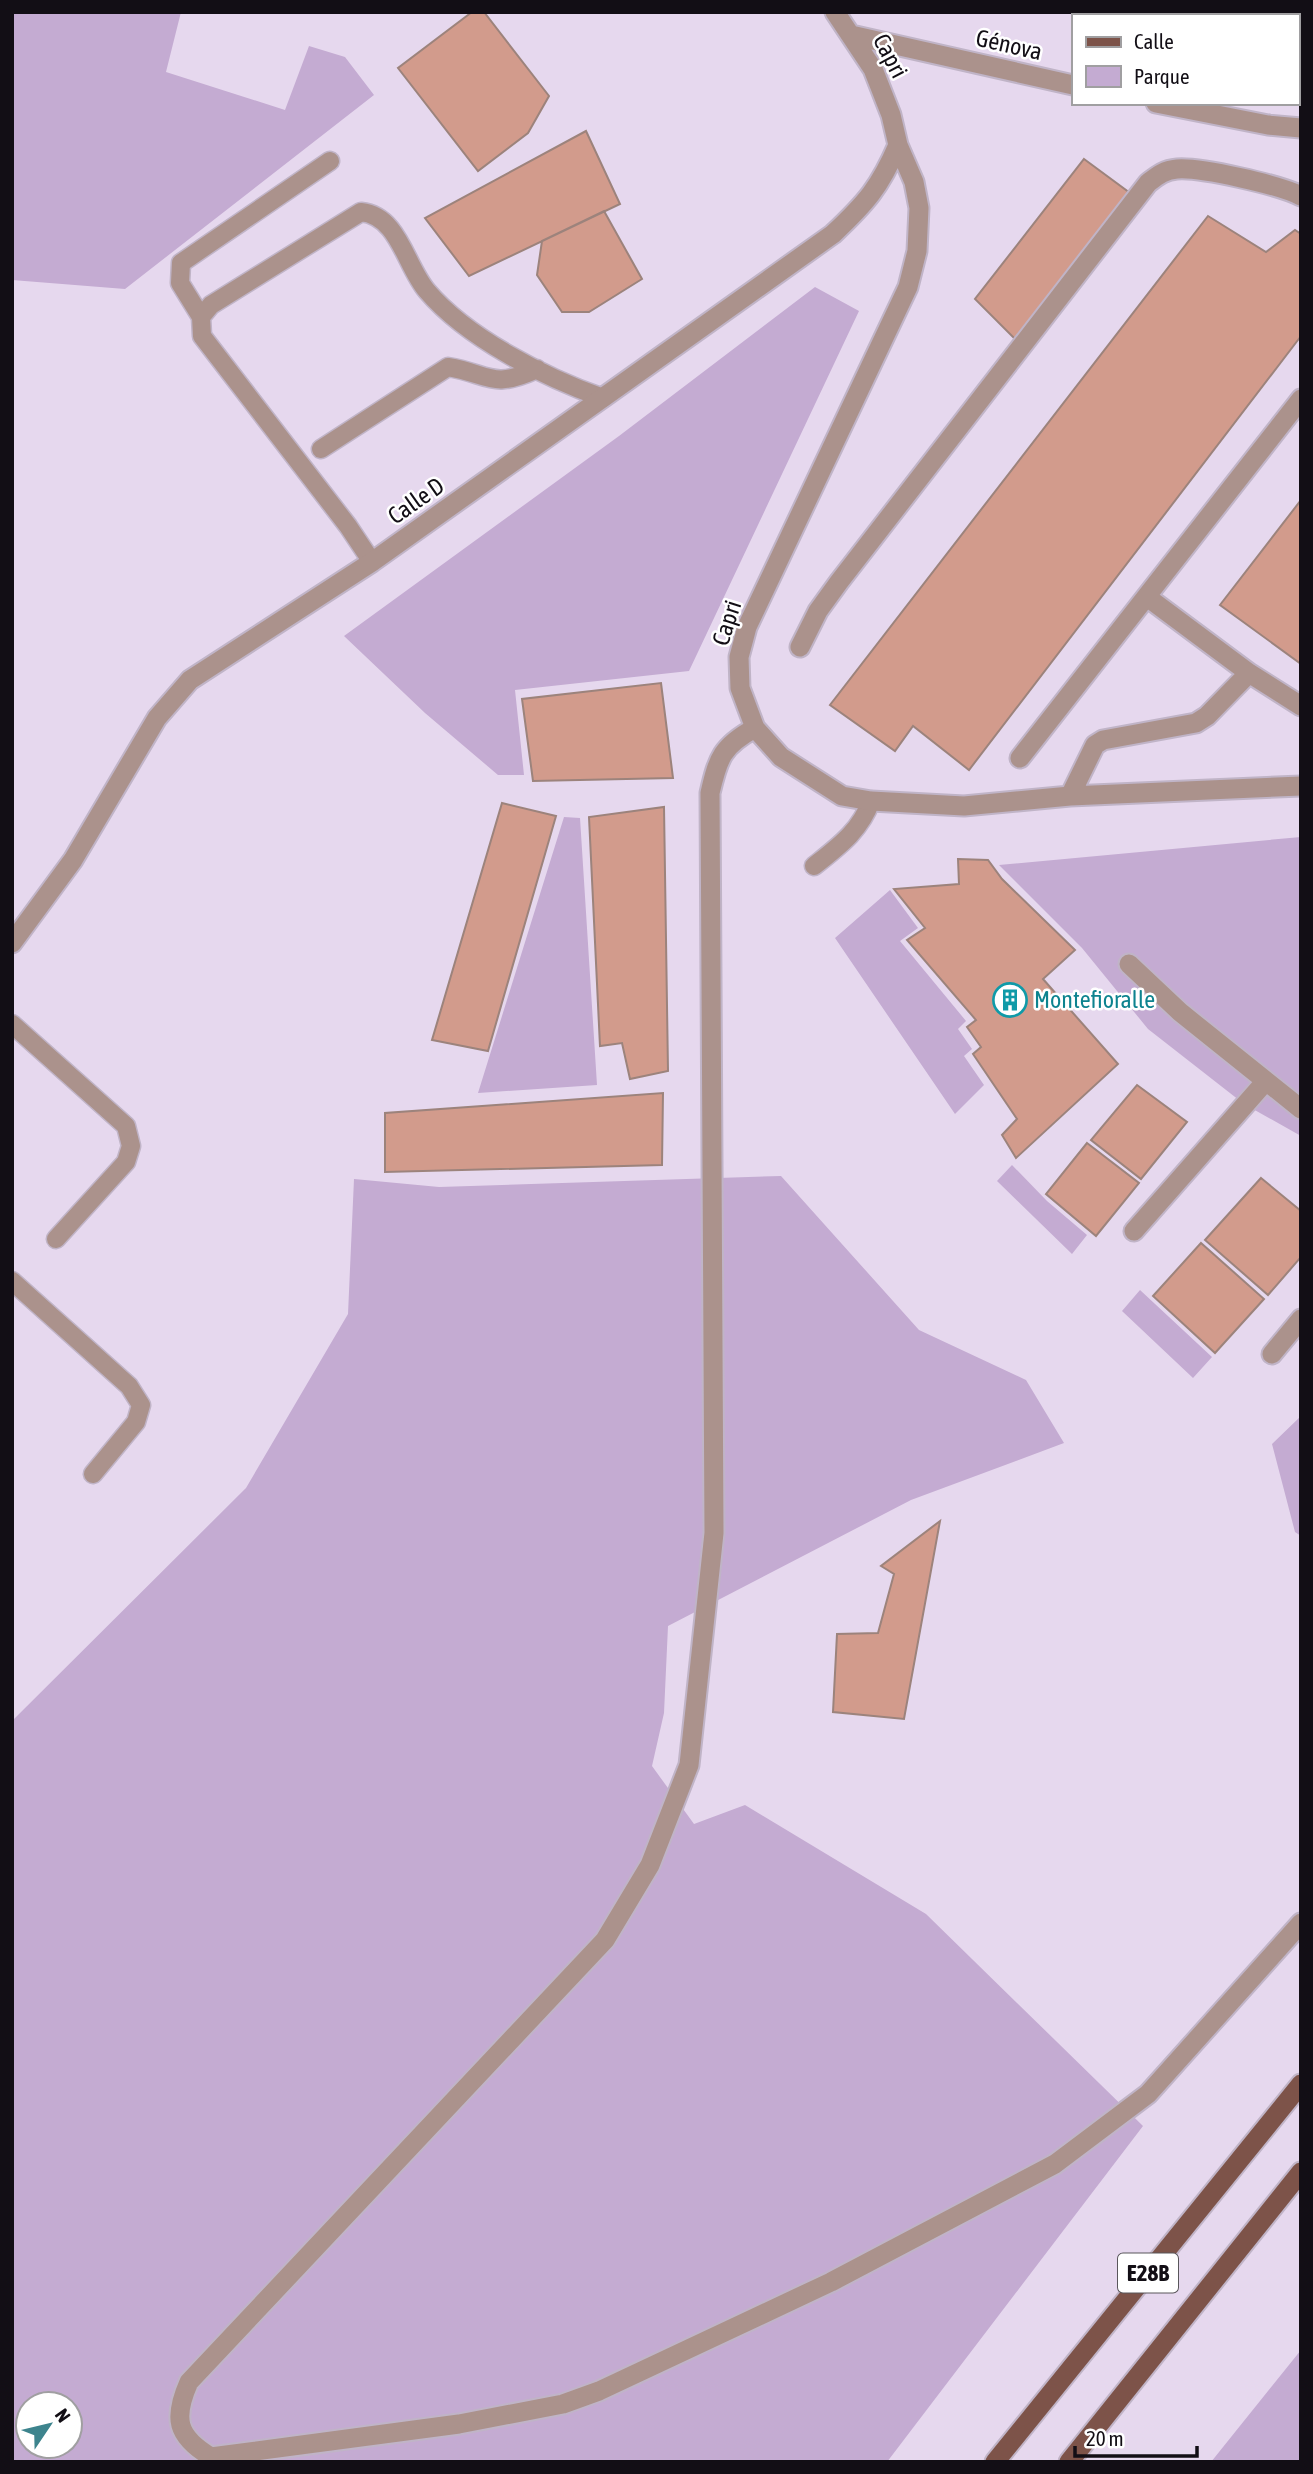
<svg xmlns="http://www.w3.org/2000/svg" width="1313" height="2474" font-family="'Asap Condensed',sans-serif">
	<rect width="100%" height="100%" fill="#e6d8ee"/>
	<path fill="#c4abd2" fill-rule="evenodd" d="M 12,12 L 181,12 L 166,72 L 285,110 L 309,46 L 345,57 L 374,95 L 125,289 L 12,280 Z
		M 815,287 L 859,311 L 689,671 L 515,690 L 524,775 L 498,775 L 425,713 L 344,636 L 619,436 Z
		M 564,817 L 580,818 L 597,1085 L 478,1093 Z
		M 1301,837 L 1301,1136 L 1244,1104 L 1148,1029 L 1082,948 L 999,865 Z
		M 890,890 L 918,928 L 900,941 L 966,1021 L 958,1029 L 972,1049 L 964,1056 L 984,1085 L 955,1114 L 835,938 Z
		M 1012,1165 L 1047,1201 L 1087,1235 L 1072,1254 L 997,1181 Z
		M 781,1176 L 919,1330 L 1026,1380 L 1064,1443 L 911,1500 L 668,1626 L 664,1713 L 652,1766 L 694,1824 L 745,1805 L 926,1914 L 1143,2126 L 887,2462 L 12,2462 L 12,1721 L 246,1488 L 348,1314 L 354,1179 L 439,1187 ZM 28,2404 L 70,2404 L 70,2446 L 28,2446 Z
		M 1140,1290 L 1212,1357 L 1193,1378 L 1122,1311 Z
		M 1301,1416 L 1301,1536 L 1295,1532 L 1272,1444 Z
		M 1301,2350 L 1301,2462 L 1211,2462 Z"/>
	<path fill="#d29b8c" stroke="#9c837c" stroke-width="2" d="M 472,12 L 484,12 L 549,96 L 528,133 L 478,171 L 398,68 Z
		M 586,131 L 620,204 L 469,276 L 425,218 Z
		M 1084,159 L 1130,193 L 1016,340 L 975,299 Z
		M 604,211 L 642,279 L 589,312 L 562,312 L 537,275 L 542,241 Z
		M 1208,216 L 1266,252 L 1295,230 L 1301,234 L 1301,336 L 969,770 L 913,726 L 895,751 L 830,705 Z
		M 1301,500 L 1301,664 L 1220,605 Z
		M 661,683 L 673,778 L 533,781 L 522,699 Z
		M 502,803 L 556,816 L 488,1051 L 432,1040 Z
		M 664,807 L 668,1071 L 630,1079 L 622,1043 L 600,1046 L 589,817 Z
		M 958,859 L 988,860 L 1002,879 L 1075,950 L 1043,979 L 1118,1064 L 1016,1158 L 1002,1135 L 1017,1119 L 973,1054 L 981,1047 L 967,1027 L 976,1020 L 907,940 L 925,928 L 894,889 L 959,884 Z
		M 1137,1085 L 1187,1122 L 1141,1179 L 1091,1140 Z
		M 663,1093 L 662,1165 L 385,1172 L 385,1113 Z
		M 1087,1143 L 1139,1183 L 1096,1236 L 1046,1194 Z
		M 1261,1178 L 1301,1211 L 1301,1257 L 1268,1295 L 1205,1240 Z
		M 1201,1243 L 1264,1299 L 1215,1353 L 1153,1296 Z
		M 940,1521 L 904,1719 L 833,1712 L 837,1634 L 878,1633 L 894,1574 L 881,1566 Z"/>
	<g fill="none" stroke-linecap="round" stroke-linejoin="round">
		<g stroke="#c0b4c7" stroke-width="21">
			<path id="service" d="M 1184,16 L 1186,12
				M 1297,22 L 1301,17
				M 201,317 L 180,283 L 181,263 L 330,161
				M 321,449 L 448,367 C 490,374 491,390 537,369
				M 372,562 L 348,526 L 202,336 L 201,317 L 211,305 L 361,212 C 399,216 405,265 427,291 C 467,338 544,377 603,398
				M 814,866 C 839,846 860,831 871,801
				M 12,1024 L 126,1126 L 131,1146 L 126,1162 L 56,1239
				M 12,1281 L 129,1386 L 141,1405 L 136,1422 L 93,1474"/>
		</g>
		<g stroke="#c0b4c7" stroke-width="23">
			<path id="minor" d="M 835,12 L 873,69 L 891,115 L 898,145 L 914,182 L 919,208 L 917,251 L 908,287 L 747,627 L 739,657 L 740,688 L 755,728 L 781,757 L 842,796 L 871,801 L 964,806 L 1070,796 L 1301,786
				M 851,35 L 1073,85
				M 1156,103 L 1268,125 L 1301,128
				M 1147,597 L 1249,673 L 1301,706
				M 800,647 L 818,611 L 839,582 L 1148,183 C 1157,176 1164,170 1177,169 C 1200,167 1280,185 1301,196
				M 755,728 C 722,746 718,758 710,793 L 714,1533 L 689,1765 L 650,1865 L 605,1940 L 189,2382 C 173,2418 176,2436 211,2457 L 459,2424 L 563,2404 L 599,2391 L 831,2282 L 1055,2164 L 1148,2094 L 1301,1923
				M 1020,758 L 1301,399
				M 1070,796 L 1095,745 L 1103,740 L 1196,723 L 1207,716 L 1249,673
				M 12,943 L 73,860 L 157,718 L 190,680 L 372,562 L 833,234 C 866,203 880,187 898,145
				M 1129,964 L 1180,1012 L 1301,1109
				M 1134,1231 L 1265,1082
				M 1272,1354 L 1301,1319"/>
		</g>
		<g stroke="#c0b4c7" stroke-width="23">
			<path id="primary" d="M 995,2462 L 1301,2084
				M 1069,2462 L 1301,2172"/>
		</g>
		<use href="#service" stroke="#ab928c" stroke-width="18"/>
		<use href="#minor" stroke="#ab928c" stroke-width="19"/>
		<use href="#primary" stroke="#7d5349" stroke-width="19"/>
	</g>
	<defs>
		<g id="building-ring" transform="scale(1.75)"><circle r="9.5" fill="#fff" stroke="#0f9aa8" stroke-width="1.5"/><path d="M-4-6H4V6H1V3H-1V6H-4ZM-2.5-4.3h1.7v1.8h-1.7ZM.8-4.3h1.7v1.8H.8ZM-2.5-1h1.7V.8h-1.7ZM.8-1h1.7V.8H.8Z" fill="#0f9aa8"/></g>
	</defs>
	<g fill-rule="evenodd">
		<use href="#building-ring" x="1010" y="1000"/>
	</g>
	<g text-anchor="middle" stroke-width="5" stroke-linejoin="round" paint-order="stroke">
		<rect fill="#fff" stroke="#59565b" stroke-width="2" x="1118" y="2253.5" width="60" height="39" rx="5"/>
		<g font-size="23" font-weight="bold" fill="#120e15">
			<text x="1148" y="2281">E28B</text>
		</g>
		<g font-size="24" fill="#120e15" stroke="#fff">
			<text transform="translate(1009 45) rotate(13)" y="8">Génova</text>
			<text transform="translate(890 56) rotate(62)" y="8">Capri</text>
			<text transform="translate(416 501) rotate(-35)" y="8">Calle D</text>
			<text transform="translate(727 623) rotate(-72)" y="8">Capri</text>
		</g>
		<g font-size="24" fill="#0d838f" stroke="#fff" text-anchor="start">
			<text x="1034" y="1008">Montefioralle</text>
		</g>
	</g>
	<rect width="1313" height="2474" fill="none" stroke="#120e15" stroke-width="28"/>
	<rect x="1072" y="14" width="228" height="91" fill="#ffffff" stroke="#a09fa1" stroke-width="2"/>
	<rect x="1086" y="37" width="35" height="10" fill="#7d5349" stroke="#a09fa1" stroke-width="2"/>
	<text x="1134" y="49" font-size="21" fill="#120e15">Calle</text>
	<rect x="1086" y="66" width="35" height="21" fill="#c4abd2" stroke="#a09fa1" stroke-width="2"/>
	<text x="1134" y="84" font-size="21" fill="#120e15">Parque</text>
	<g transform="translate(49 2425) rotate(55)"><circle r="33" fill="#ffffff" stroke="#a09fa1" stroke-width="2"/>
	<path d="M0-5L12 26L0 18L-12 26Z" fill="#3d848d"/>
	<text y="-10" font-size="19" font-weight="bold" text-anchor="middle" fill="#120e15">N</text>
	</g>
	<path d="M1075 2446v10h122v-10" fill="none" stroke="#120e15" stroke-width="3.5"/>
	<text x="1086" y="2446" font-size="21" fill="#120e15" stroke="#ffffff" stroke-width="5" paint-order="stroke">20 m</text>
</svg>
